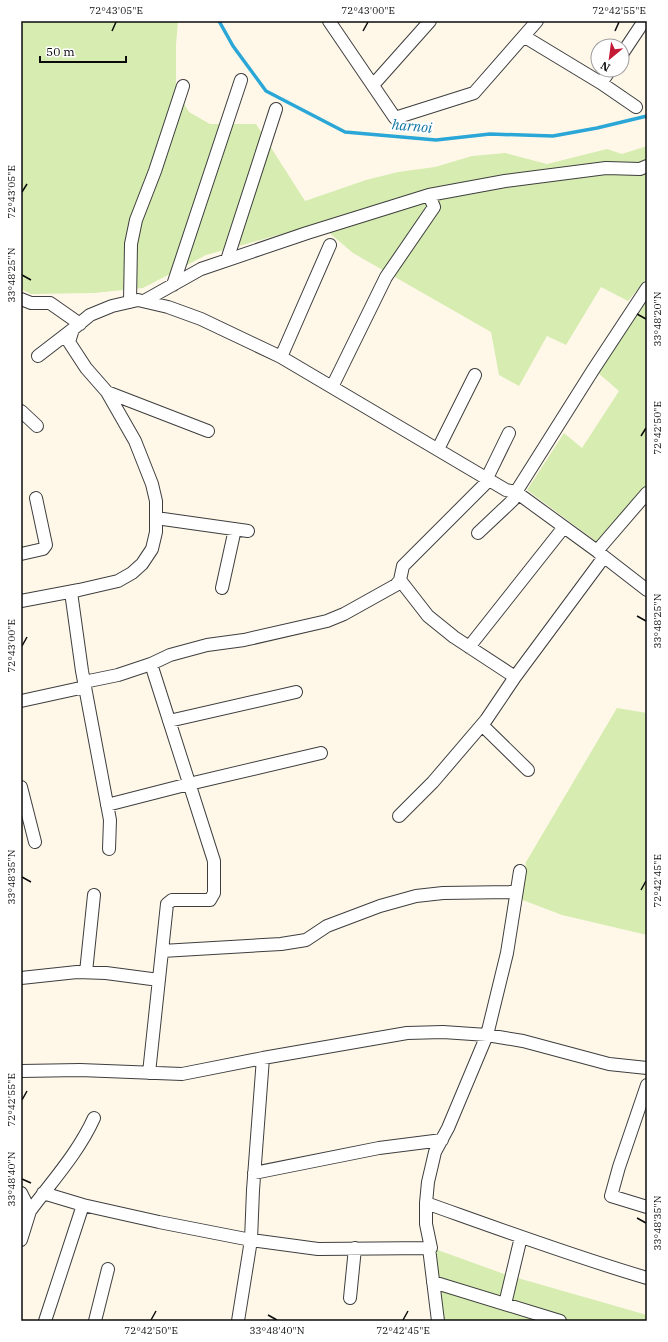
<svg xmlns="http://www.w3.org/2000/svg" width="668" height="1342" font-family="'IBM Plex Serif',serif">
	<rect width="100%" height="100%" fill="#fff8e9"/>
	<path fill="#d6ecb0" d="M 21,21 L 178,21 L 176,45 L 176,90 L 189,112 L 210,124 L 256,124 L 305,201 L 366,180 L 398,172 L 435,167 L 472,156 L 505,153 L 547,164 L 607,149 L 622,154 L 647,146 L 647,278 L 628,301 L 601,287 L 566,345 L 547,336 L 519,386 L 499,375 L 491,332 L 353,253 L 326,230 L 304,228 L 206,255 L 143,288 L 94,293 L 31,294 L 21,289 Z
		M 647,299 L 647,487 L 597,542 L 527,490 L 564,433 L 582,448 L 619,391 L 597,372 Z
		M 617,708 L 647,713 L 647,935 L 562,915 L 520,899 L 526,862 Z
		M 432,1248 L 507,1275 L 647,1315 L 647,1321 L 442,1321 Z"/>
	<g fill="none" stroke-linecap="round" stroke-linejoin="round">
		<path stroke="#2ba7d7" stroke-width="3.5" d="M 219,21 L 233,46 L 266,91 L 345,132 L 436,140 L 490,134 L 553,136 L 597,128 L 647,116"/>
		<g stroke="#3e3e3e" stroke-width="14">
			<path id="minor" d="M 329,21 L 395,118 L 474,93 L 537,21
				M 525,37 L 601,83 L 610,70
				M 622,54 L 644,21
				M 601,83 L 636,107
				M 373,85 L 430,21
				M 227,260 L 276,109
				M 173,285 L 241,80
				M 21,299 L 31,303 L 50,303 L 80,324
				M 144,301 L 201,269 L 307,233 L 429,195 L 505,181 L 606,168 L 640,169 L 647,166
				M 130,302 L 131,244 L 136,220 L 155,171 L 183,86
				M 38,356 L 73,329
				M 281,357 L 330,245
				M 332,387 L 386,277 L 434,207 L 429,195
				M 107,392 L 208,431
				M 21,411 L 37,426
				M 438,449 L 475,375
				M 487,478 L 509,433
				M 156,518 L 248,531
				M 478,533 L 513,500 L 516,492 L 597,551 L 647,493
				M 598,552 L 647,590
				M 21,554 L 43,549 L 46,545 L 36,498
				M 400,580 L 428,616 L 454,637 L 515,677
				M 222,588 L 235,529
				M 71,592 L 82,671 L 110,820 L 109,849
				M 21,601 L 79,590 L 118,581 L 132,573 L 142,564 L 152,549 L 156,532 L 156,501 L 152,484 L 135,441 L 107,392 L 86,368 L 69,342 L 73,329 L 90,315 L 112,306 L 138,300 L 168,307 L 201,319 L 281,357 L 506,490 L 516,492 L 593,370 L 647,288
				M 469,647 L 564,527
				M 151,664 L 170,655 L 207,645 L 244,640 L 327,621 L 344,614 L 396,585 L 400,580 L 403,566 L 489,480
				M 84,682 L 118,675 L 151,664 L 214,861 L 214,893 L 210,900 L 172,900 L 167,904 L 149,1073
				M 21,701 L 85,687
				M 169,721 L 296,692
				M 482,725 L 528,770
				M 21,787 L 35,842
				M 107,805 L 189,784 L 321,753
				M 399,816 L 433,782 L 486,720 L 515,677 L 604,557
				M 162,951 L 281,944 L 306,940 L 327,926 L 380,906 L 416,896 L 443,893 L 516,892
				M 86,972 L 94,895
				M 21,978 L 77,972 L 106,973 L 159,980
				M 21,1071 L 80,1070 L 182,1074 L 263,1058 L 407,1033 L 443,1032 L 487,1035 L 523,1041 L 609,1064 L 647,1068
				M 647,1085 L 619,1167 L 611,1196 L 647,1207
				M 254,1173 L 379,1148 L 442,1140
				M 21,1193 L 30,1211 L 21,1240
				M 43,1193 L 83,1205 L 159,1222 L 251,1240 L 318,1249 L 431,1248
				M 426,1203 C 499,1229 572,1256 647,1278
				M 21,1218 L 30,1211 C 53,1180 78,1153 94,1118
				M 433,1282 L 560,1321
				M 350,1298 L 355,1248
				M 505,1304 L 521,1237
				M 45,1321 L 83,1205
				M 95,1321 L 108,1269
				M 238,1321 L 251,1240 L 253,1190 L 263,1058
				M 438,1321 L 429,1248 L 431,1248 L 426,1224 L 426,1203 L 428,1182 L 432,1165 L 435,1152 L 448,1128 L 487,1035 L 507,953 L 520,871"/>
		</g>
		<use href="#minor" stroke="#fff" stroke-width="12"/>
	</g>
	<path fill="none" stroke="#0b0b0b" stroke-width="1.5" d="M 112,31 L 116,22M 363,31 L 368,22M 615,31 L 619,22M 22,192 L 27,184M 22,275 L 31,280M 637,314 L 646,319M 641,436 L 646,428M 637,616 L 646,621M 22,646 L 27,637M 22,877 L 31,882M 641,890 L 646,881M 22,1100 L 27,1091M 22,1179 L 31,1183M 637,1218 L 646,1223M 268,1315 L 277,1320M 151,1320 L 156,1311M 403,1320 L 408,1311"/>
	<g text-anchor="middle" stroke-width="4" stroke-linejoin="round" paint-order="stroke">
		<g font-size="14" font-style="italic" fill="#0d74a4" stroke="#fff">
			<text transform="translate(412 126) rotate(5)" y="5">harnoi</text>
		</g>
	</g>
	<rect width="668" height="1342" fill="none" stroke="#ffffff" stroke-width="44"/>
	<g transform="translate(610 58) rotate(209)"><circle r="19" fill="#ffffff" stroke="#9d9d9d"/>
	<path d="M0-3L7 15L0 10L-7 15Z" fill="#c41a36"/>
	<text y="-6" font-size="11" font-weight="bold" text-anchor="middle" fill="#0b0b0b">N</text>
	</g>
	<path d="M40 56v6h86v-6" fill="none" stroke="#0b0b0b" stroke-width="2"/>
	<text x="46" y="56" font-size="12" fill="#0b0b0b" stroke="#ffffff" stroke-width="3" paint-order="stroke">50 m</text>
	<rect x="22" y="22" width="624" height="1298" fill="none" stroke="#0b0b0b" stroke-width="1.5"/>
	<g font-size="10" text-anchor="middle" fill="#0b0b0b">
		<text x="116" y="14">72°43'05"E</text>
		<text x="368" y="14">72°43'00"E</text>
		<text x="619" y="14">72°42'55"E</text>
		<text transform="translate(11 192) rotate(-90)" y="4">72°43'05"E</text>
		<text transform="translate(11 275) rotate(-90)" y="4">33°48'25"N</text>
		<text transform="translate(657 319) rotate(-90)" y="4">33°48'20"N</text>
		<text transform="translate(657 428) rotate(-90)" y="4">72°42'50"E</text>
		<text transform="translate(657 621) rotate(-90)" y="4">33°48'25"N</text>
		<text transform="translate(11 646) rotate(-90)" y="4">72°43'00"E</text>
		<text transform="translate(11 877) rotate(-90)" y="4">33°48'35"N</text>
		<text transform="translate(657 881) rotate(-90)" y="4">72°42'45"E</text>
		<text transform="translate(11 1100) rotate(-90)" y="4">72°42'55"E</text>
		<text transform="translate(11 1179) rotate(-90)" y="4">33°48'40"N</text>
		<text transform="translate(657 1223) rotate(-90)" y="4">33°48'35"N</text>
		<text x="151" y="1334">72°42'50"E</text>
		<text x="277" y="1334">33°48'40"N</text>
		<text x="403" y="1334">72°42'45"E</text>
	</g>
</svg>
